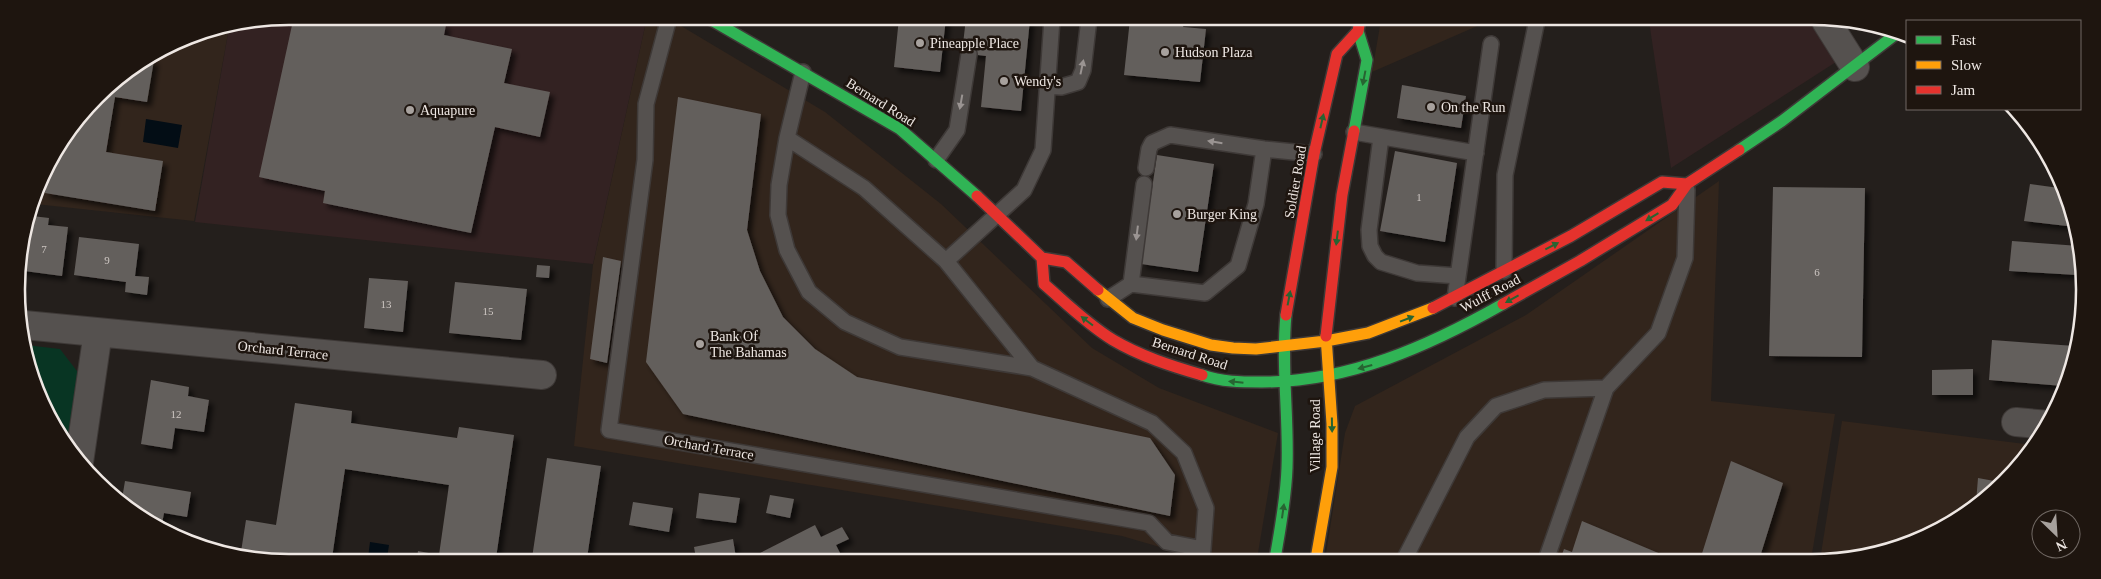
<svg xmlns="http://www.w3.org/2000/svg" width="2101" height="579" font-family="Georgia,serif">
	<defs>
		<filter id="shadow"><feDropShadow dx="4.5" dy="4.5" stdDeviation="2.5" flood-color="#0009"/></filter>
	</defs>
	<rect width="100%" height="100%" fill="#241f1c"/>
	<path fill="#32251c" d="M 647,17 L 666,17 L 825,112 L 941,204 L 1092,348 L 1159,388 L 1278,433 L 1257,559 L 1201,559 L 1122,536 L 574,446 L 593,265 Z
		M 1381,20 L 1491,20 L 1372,72 Z
		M 229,28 L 194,221 L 35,204 L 44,169 L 109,84 L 185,37 Z
		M 1719,181 L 1711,401 L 1835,414 L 1811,560 L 1325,560 L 1345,433 L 1355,406 L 1526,315 Z
		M 1842,421 L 2033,445 L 2005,483 L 1932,535 L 1847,560 L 1820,560 Z"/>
	<path fill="#322" d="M 290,16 L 647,17 L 593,264 L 195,222 L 229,28 Z
		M 1649,21 L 1811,21 L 1836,62 L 1671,168 Z"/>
	<path fill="#083523" d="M 26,345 L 60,349 L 80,375 L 72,446 L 67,445 L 31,377 Z"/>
	<path fill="#030d15" d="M 146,119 L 182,125 L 178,148 L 143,142 Z
		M 370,542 L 389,545 L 387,558 L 368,558 Z"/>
	<path fill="#645f5c" filter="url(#shadow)" d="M 294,16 L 407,17 L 446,25 L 444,35 L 512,49 L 504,83 L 550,92 L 540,137 L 495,127 L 471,233 L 323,203 L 325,191 L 259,177 Z
		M 899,18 L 946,18 L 940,72 L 894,67 Z
		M 966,18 L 1030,19 L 1021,111 L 981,107 L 986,56 L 962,53 Z
		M 1130,19 L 1184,19 L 1183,27 L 1206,29 L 1200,82 L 1124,75 Z
		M 149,59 L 154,60 L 147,102 L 115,97 L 106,152 L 163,161 L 155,211 L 45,193 L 50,162 L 109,84 Z
		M 1402,85 L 1466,96 L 1461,128 L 1397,118 Z
		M 678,97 L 761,114 L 747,230 L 760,271 L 783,317 L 815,349 L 857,377 L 1150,438 L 1175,475 L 1170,516 L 683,414 L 646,362 Z
		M 1395,151 L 1457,163 L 1445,242 L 1380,231 Z
		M 1157,155 L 1214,164 L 1198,272 L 1141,264 Z
		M 2030,184 L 2059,188 L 2069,210 L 2067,226 L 2024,221 Z
		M 1773,187 L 1865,188 L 1862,357 L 1769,356 Z
		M 32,216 L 49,218 L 48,225 L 68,227 L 62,276 L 17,270 Z
		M 79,237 L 139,244 L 135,276 L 149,277 L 147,295 L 125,292 L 126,282 L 74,275 Z
		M 2012,241 L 2079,246 L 2077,275 L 2009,271 Z
		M 603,257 L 621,261 L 607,363 L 590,359 Z
		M 537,265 L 550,266 L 549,278 L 536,277 Z
		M 369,278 L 408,281 L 403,332 L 364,328 Z
		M 455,282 L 527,289 L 521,340 L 449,333 Z
		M 1992,340 L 2075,346 L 2074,358 L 2063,386 L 1989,380 Z
		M 1973,369 L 1973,395 L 1932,395 L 1932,370 Z
		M 151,380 L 189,387 L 188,396 L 209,400 L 204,432 L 175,428 L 172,449 L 141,444 Z
		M 295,403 L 352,411 L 351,423 L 457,438 L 459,427 L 514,435 L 496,558 L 417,558 L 418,551 L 439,555 L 449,485 L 345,469 L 332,558 L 240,558 L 246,520 L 276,525 Z
		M 547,458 L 601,466 L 587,558 L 532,558 Z
		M 1731,461 L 1783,483 L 1759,560 L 1700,560 Z
		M 1978,478 L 2005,483 L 1976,503 Z
		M 125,481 L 191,492 L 187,517 L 164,513 L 161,529 L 153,526 L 137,510 L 122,499 Z
		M 699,493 L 740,498 L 736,523 L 696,518 Z
		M 770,495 L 794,499 L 790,518 L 766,513 Z
		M 633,502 L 673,508 L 669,532 L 629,525 Z
		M 1582,521 L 1675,560 L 1560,560 L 1564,549 L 1572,552 Z
		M 815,525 L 821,537 L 842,527 L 849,539 L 836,545 L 843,559 L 755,558 L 754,556 Z
		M 733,539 L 736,558 L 696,558 L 694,547 Z"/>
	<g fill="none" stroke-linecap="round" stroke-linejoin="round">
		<g stroke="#3e3937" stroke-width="18">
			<path id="lane" d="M 669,18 L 646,104 L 645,160 L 609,430 L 1149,523 L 1167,542 L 1203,549 L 1201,559
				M 803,72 L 787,138 L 779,185 L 778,215 L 787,250 L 809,292 L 845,322 L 900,347 L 1032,368
				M 1046,86 L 1061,87 L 1078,82 L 1083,70 L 1089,19
				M 1354,132 L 1476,153
				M 1381,137 L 1369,230 L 1370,246 L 1375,256 L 1381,262 L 1417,273 L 1458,276
				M 787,138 L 864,188 L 946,261 L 1032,368 L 1152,423 L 1184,453 L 1206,508 L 1203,549
				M 936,160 L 957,130 L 969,54
				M 1146,168 L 1149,149 L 1152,143 L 1170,135 L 1264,149 L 1314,154
				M 946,261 L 1024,190 L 1043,150 L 1052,19
				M 1504,271 L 1505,175 L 1537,20
				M 1131,284 L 1144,184
				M 1455,298 L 1491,44
				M 1108,299 L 1131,284 L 1205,293 L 1238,266 L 1256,204 L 1264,149
				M 1404,560 L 1467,437 L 1496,406 L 1544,390 L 1606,388
				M 1546,560 L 1606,388 L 1658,333 L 1685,258 L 1687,190"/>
		</g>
		<g stroke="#3e3937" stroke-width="30">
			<path id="street" d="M 1826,21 L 1855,67
				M 24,325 L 542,375
				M 2016,422 L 2049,425
				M 79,462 L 98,332"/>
		</g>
		<g stroke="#3e3937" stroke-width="14">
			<path id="fast" d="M 708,18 L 900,129 L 977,196
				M 1354,131 L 1367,60 L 1358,31
				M 1739,150 L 1782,121 L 1896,34
				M 1202,375 C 1222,382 1241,382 1262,382 C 1349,382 1429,346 1503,304
				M 1275,559 C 1280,529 1286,499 1287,468 C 1289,417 1281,366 1286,315"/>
		</g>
		<g stroke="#3e3937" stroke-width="14">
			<path id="slow" d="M 1098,290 L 1133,318 L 1163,330 L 1211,345 L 1233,348 L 1256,349 L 1326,341 L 1368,333 L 1433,308
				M 1316,559 L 1332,467 L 1332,424 L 1326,336"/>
		</g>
		<g stroke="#3e3937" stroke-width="14">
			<path id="jam" d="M 977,196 L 1042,258 L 1066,262 L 1098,290
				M 1042,258 L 1044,284 C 1066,303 1087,324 1113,340 C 1140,356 1171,366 1202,375
				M 1503,304 L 1580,261 L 1672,205 L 1687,184 L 1739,150
				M 1433,308 L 1571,236 L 1662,182 L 1687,184
				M 1286,315 L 1314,154 L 1337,54 L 1358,31 L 1360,20
				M 1326,336 L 1342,195 L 1354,131"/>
		</g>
		<use href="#lane" stroke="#55514f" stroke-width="15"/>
		<use href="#street" stroke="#55514f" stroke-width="28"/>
		<use href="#fast" stroke="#30b455" stroke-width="11"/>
		<use href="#slow" stroke="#ff9f0a" stroke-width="11"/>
		<use href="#jam" stroke="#e5322d" stroke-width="11"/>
	</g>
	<defs><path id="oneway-solid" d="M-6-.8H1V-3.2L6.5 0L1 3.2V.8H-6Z" transform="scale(1.25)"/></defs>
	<g fill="#9a9492">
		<use href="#oneway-solid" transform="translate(1082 67) rotate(-78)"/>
		<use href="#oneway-solid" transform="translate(961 102) rotate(100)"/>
		<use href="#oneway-solid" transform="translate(1215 142) rotate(-171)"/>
		<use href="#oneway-solid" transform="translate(1137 233) rotate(97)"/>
	</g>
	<g fill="#276432">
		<use href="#oneway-solid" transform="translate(1364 78) rotate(101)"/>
		<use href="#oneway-solid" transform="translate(1322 121) rotate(-77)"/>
		<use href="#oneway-solid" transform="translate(1652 217) rotate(149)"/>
		<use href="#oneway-solid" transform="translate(1337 238) rotate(97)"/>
		<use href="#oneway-solid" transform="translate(1552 246) rotate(-27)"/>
		<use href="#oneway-solid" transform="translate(1289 298) rotate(-79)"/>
		<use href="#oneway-solid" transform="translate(1512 299) rotate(151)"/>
		<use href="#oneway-solid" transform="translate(1407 319) rotate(-21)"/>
		<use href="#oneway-solid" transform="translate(1087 321) rotate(-143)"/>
		<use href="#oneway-solid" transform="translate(1365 367) rotate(165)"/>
		<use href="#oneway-solid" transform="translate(1236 382) rotate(-174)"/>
		<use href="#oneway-solid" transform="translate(1332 425) rotate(89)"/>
		<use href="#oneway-solid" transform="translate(1283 511) rotate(-82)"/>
	</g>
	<g fill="#a7a19d" stroke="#1e150f" stroke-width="2">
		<circle cx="920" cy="43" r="5"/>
		<circle cx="1165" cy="52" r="5"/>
		<circle cx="1004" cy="81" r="5"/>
		<circle cx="1431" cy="107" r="5"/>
		<circle cx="410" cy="110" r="5"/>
		<circle cx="1177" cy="214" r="5"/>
		<circle cx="700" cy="344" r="5"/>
	</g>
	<g text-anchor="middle" stroke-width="5" stroke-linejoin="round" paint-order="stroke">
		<g font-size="11" fill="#ccc5c1">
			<text x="1419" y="201">1</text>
			<text x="44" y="253">7</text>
			<text x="107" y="264">9</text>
			<text x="1817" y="276">6</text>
			<text x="386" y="308">13</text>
			<text x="488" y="315">15</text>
			<text x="176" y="418">12</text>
		</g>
		<g font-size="14" fill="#eee7e3" stroke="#1e150f" text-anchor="start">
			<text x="930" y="48">Pineapple Place</text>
			<text x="1175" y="57">Hudson Plaza</text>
			<text x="1014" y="86">Wendy's</text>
			<text x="1441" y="112">On the Run</text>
			<text x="420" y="115">Aquapure</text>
			<text x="1187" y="219">Burger King</text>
			<text x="710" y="341">Bank Of<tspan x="710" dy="16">The Bahamas</tspan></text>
		</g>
		<g font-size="14" fill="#eee7e3" stroke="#1e150f">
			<text transform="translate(881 102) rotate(32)" y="5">Bernard Road</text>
			<text transform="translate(1295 182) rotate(-80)" y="5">Soldier Road</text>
			<text transform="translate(1490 293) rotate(-28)" y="5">Wulff Road</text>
			<text transform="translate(283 350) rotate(6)" y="5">Orchard Terrace</text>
			<text transform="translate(1190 353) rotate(18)" y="5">Bernard Road</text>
			<text transform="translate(1315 436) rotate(-90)" y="5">Village Road</text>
			<text transform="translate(709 447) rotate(10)" y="5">Orchard Terrace</text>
		</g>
	</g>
	<path d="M0 0H2101V579H0ZM289 25H1812A264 264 0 0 1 2076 289V290A264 264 0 0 1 1812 554H289A264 264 0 0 1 25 290V289A264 264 0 0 1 289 25Z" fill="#1e150f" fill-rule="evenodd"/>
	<path fill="none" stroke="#eee7e3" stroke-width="2.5" d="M289 25H1812A264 264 0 0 1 2076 289V290A264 264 0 0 1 1812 554H289A264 264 0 0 1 25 290V289A264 264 0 0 1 289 25Z"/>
	<rect x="1906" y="20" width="175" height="90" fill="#1e150f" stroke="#716964"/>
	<rect x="1916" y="36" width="25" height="8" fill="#30b455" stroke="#716964"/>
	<text x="1951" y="45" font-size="15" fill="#eee7e3">Fast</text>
	<rect x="1916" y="61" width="25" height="8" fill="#ff9f0a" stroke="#716964"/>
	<text x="1951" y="70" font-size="15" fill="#eee7e3">Slow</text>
	<rect x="1916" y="86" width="25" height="8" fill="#e5322d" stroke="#716964"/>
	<text x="1951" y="95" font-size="15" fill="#eee7e3">Jam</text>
	<g transform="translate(2056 534) rotate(155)"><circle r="24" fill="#1e150f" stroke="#716964"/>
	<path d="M0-4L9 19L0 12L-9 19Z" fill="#a7a19d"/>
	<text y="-8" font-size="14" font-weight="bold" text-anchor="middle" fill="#eee7e3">N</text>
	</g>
</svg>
